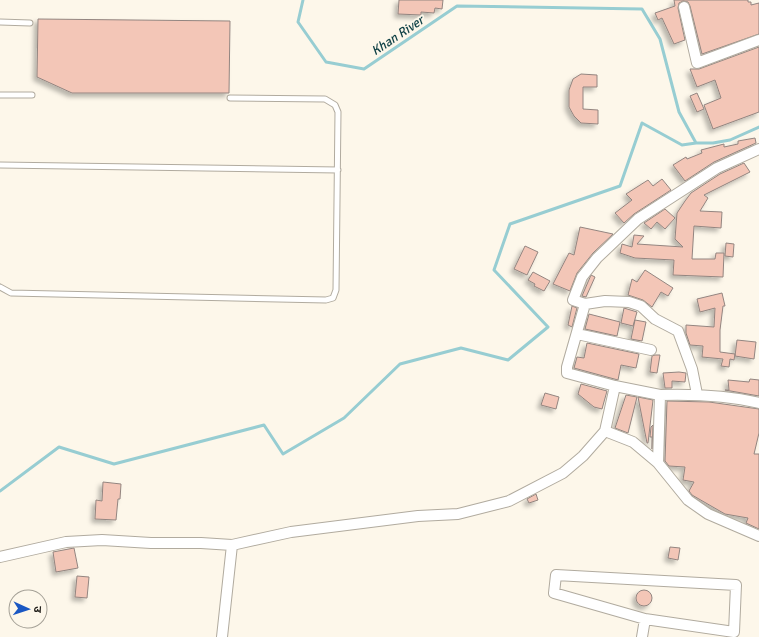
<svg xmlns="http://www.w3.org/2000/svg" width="759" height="637" font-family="Signika,'Noto Sans Devanagari',sans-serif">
	<defs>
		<filter id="shadow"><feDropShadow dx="-3.5" dy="3.5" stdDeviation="2" flood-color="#0004"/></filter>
	</defs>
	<rect width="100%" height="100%" fill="#fdf7ea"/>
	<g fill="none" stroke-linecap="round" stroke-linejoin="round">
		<path stroke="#97cdd2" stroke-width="3" d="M 303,0 L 298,22 L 326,62 L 364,69 L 457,6 L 642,9 L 660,39 L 679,112 L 696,143
			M 0,491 L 59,447 L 114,464 L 264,425 L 283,454 L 344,418 L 400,364 L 461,348 L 508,360 L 548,327 L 494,270 L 510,224 L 620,186 L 642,123 L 682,145 L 696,143 L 713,143 L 730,140 L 759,127"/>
	</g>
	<path fill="#f3c6b7" stroke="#938580" filter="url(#shadow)" d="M 399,0 L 443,0 L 442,9 L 435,8 L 434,13 L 421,12 L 421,15 L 398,14 Z
		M 674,0 L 748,0 L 748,2 L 751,2 L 751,5 L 759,3 L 759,34 L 702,54 L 690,6 L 688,2 L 683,1 L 679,3 L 678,8 L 685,40 L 674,44 L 662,18 L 658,20 L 655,13 L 675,6 Z
		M 38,19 L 230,21 L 229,93 L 72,93 L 37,77 Z
		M 759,47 L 759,112 L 713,129 L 704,105 L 721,98 L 715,80 L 697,87 L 690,69 L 699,69 Z
		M 581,74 L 597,75 L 597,87 L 583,87 L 583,109 L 598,110 L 598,124 L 581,123 L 574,116 L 569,107 L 569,90 L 573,79 Z
		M 697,93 L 704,109 L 697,112 L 690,96 Z
		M 755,138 L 756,143 L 714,162 L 685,181 L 673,165 L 686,157 L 687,159 L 702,153 L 701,150 L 724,144 L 724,147 L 738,144 L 738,141 Z
		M 744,163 L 750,172 L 704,195 L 708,198 L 700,211 L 722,212 L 721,228 L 694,226 L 692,259 L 715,259 L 716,253 L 724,253 L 723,277 L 673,275 L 674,260 L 635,258 L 620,253 L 622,244 L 632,247 L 634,235 L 644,236 L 637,244 L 683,247 L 675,239 L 677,213 L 685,201 L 691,193 L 720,174 Z
		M 662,179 L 671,190 L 634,214 L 624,223 L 615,213 L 632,200 L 626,194 L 648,180 L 653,186 Z
		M 665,209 L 675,218 L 665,229 L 657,222 L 651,229 L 644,223 Z
		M 580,227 L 613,234 L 593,253 L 577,273 L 570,291 L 553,284 L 569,253 L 574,255 Z
		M 726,243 L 734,244 L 733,257 L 725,256 Z
		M 525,246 L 538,252 L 527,275 L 514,269 Z
		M 645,270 L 673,288 L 668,296 L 661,292 L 652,307 L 643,300 L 628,295 L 632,279 L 637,282 Z
		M 533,272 L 550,281 L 544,291 L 534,286 L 535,284 L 528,280 Z
		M 591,275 L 595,277 L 586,297 L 582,296 Z
		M 722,293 L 725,306 L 723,306 L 720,330 L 720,352 L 735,354 L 734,360 L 730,359 L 729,367 L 721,366 L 723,359 L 702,357 L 703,346 L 690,345 L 686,333 L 686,325 L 714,327 L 715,308 L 700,312 L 697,299 Z
		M 572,306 L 577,308 L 572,327 L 568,325 Z
		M 624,308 L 637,312 L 633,326 L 621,323 Z
		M 589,314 L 620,322 L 617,336 L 585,329 Z
		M 635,320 L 646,322 L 642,341 L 631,339 Z
		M 737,340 L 756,342 L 754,359 L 735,356 Z
		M 587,343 L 639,354 L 636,368 L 621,365 L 618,380 L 574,368 L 577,357 L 584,358 Z
		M 655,355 L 660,355 L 657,373 L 650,372 L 652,356 Z
		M 679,372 L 686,373 L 685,382 L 672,381 L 672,388 L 665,388 L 663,373 Z
		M 750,379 L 759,380 L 759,396 L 725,390 L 729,390 L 728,380 L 749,382 Z
		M 581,384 L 607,391 L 602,409 L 594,407 L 578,394 Z
		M 545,393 L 559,397 L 556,409 L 541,405 Z
		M 626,395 L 637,397 L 628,433 L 615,428 Z
		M 638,397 L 653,400 L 648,443 L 647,443 Z
		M 667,401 L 709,402 L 759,409 L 759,433 L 754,454 L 759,454 L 759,529 L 746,523 L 748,518 L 725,514 L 692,495 L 689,491 L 694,482 L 683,480 L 685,467 L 669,466 L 665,461 Z
		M 653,425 L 652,449 L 652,437 L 650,437 L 651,427 Z
		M 103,482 L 121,484 L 120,499 L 118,499 L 116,520 L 95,519 L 96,500 L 102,501 Z
		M 536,494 L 538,500 L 529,503 L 527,499 Z
		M 670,547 L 680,548 L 678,560 L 668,558 Z
		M 74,548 L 78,568 L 56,572 L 53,552 Z
		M 77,576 L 89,577 L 87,598 L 75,597 Z
		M636 598a8 8 0 1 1 16 0a8 8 0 1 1-16 0Z"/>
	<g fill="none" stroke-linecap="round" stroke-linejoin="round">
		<g stroke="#b1ab9f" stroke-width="7">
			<path id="service" d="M 0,22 L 30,23
				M 0,95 L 32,95
				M 0,165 L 338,170
				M 0,287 L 11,293 L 326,300 L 333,298 L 336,290 L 338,112 L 335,105 L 325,99 L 230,98"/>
		</g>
		<g stroke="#b1ab9f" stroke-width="12">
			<path id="minor" d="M 684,7 L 697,63 L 759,40
				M 585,304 L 605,301 L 629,302 L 641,306 L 655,319 L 678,331 L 692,369 L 697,394
				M 577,334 L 651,350
				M 615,386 L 660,395
				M 759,403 C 726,395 694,394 660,395 L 658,463 L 688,500 L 708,514 L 759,536
				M 658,463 L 633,442 L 605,431 L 615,386 L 567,373 L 567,367 L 585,304 L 573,300 L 582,277 L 597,258 L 638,219 L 717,168 L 759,149
				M 0,557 L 66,542 L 102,540 L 151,543 L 201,543 L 232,545
				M 556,575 L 736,585 L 734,632 L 645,619 L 554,593 Z
				M 222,637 L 232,545 L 291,532 L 418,516 L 458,514 L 509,501 L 563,473 L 583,456 L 605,431
				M 642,637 L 645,619"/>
		</g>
		<use href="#service" stroke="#fff" stroke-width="5"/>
		<use href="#minor" stroke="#fff" stroke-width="10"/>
	</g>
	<g text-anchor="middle" stroke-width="3.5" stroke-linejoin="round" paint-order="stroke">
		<g font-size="13" font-style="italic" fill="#0d3f44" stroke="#fdf7ea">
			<text transform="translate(397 35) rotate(-34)" y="5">Khan River</text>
		</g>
	</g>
	<g transform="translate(28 609) rotate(93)"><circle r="19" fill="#fdf7ea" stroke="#a5a197"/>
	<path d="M0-3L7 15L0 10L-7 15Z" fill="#1a57c3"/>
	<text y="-6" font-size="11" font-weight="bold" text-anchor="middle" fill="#211f1a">उ</text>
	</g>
</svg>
